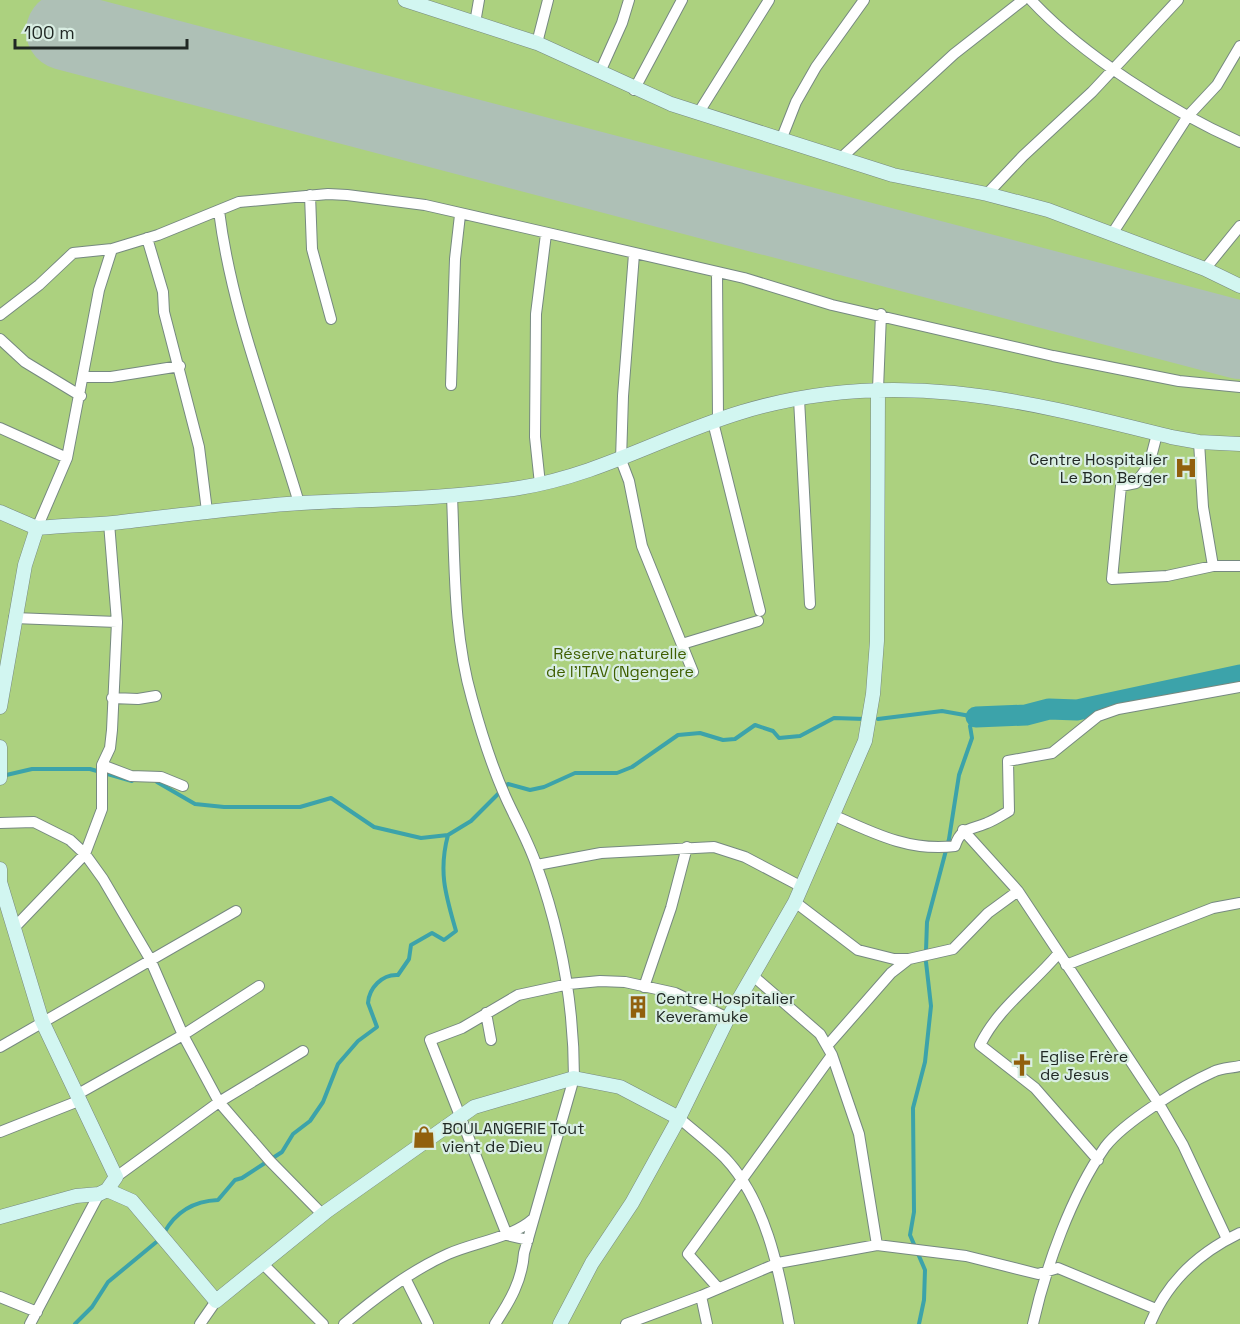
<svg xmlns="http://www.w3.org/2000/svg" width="1240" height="1324" font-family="'Space Grotesk',sans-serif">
	<rect width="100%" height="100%" fill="#d9eee3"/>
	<path fill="#acd17f" d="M 0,0 L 1240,0 L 1240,1324 L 0,1324 Z"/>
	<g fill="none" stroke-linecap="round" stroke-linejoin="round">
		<path stroke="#3ca3aa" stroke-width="4" d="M 878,719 L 942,711 L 976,717 L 970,726 L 972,738 L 959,775 L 949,839 L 927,922 L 926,951
			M 2,776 L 32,769 L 90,769 L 132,781
			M 157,782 L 195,804 L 224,807 L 300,807 L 331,798 L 374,827 L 421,838 L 448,835 L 471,821 L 508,784 L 530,790 L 544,787 L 575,773 L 617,773 L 632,767 L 678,735 L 700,733 L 723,740 L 735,739 L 755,725 L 773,731 L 779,738 L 800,736 L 834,718 L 865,719
			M 164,1233 C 176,1211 195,1201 218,1200 L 235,1180 L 242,1178 L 282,1152 L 293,1134 L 310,1121 L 323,1102 L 338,1064 L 358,1041 L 377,1027 L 368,1003 C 369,988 382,974 398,975 L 409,959 L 411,945 L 432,933 L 444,940 L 456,931 C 446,896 438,872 448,835
			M 75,1324 L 92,1307 L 108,1282 L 160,1239
			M 919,1324 L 924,1300 L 925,1270 L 910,1235 L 914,1212 L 913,1108 L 925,1062 L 931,1006 L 926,962"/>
		<path stroke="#3ca3aa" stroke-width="21" d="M 976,717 L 1026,715 L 1049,709 L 1077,710 L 1240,675"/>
		<path stroke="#aec0b6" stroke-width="78" d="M 65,31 L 1240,340"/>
		<g stroke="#768980" stroke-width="12">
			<path id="street" d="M 1031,0 C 1082,55 1172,112 1240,142
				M 475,23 L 479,0
				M 537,43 L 548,0
				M 600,72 L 622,23 L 629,0
				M 634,90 L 682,0
				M 699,112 L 769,0
				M 781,140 L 796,102 L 816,67 L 864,0
				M 841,158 L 954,54 L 1023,0
				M 987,194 L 1023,156 L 1092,92 L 1178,0
				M 310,195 L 312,249 L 331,319
				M 219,211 C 232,313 270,405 299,503
				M 1112,234 L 1188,116 L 1217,85 L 1240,46
				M 147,238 L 163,292 L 164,312 L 199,447 L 207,511
				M 634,254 L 623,396 L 621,460 L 629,481 L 642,546 L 693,672
				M 1205,269 L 1240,226
				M 717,272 L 718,419
				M 0,315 L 39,285 L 73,253 L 112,249 L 158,235 L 239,202 L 328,194 L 347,195 L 425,205 L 513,225 L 744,278 L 832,305 L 1053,356 L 1179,381 L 1240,387
				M 0,339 L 25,362 L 81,396
				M 84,377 L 111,377 L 180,366
				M 451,385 L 455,259 L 460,215
				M 878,389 L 881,314
				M 799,399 L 810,604
				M 713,422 L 760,611
				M 0,428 L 67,458
				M 1157,434 L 1149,465 L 1136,483 L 1121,486 L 1112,579 L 1167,576 L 1213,566 L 1240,566
				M 1199,442 L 1203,507 L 1213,566
				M 540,484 L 535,437 L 536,314 L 546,234
				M 452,496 C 455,565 453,633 472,699 C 481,732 492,767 506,798 C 516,820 528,841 536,864 C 561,933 574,1005 574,1078 L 524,1253 C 522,1281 510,1301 495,1324
				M 109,523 L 117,622 L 112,730 L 110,748 L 102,765 L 131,776 L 161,777 L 183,786
				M 37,528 L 67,458 L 99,290 L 112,249
				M 14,618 L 117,622
				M 682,644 L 758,621
				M 112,698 L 138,699 L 156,696
				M 833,815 C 873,833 910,852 955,846 C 961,827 971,830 987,823 C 995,820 1002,815 1009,811 L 1008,761 L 1052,753 L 1098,716 L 1118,709 L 1240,687
				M 0,823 L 34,822 L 70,840 L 85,854 L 103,879 L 150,959 L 183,1035 L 219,1102 L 270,1161 L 323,1215
				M 963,830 L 1018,891
				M 537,865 L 601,853 L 714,847 L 745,857 L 802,887
				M 795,902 L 858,950 L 894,959 L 909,959 L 953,949 L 988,913 L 1018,891 L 1159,1104 L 1183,1145 L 1227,1239
				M 14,928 L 85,854 L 102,809 L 102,765
				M 1058,954 C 1031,986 998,1008 980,1045 L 1035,1088 L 1098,1160
				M 1066,965 L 1213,908 L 1240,903
				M 752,975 L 820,1034 L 832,1055 L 859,1134 L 877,1245
				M 644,987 L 671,908 L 687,847
				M 486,1013 L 491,1040
				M 827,1046 L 891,973 L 909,959
				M 0,1047 L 236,911
				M 78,1094 L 183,1035 L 259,986
				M 679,1118 C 694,1131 711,1144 725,1158 C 765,1200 779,1269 789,1324
				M 0,1132 L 81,1100
				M 116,1177 L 219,1102 L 303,1051
				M 528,1240 L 507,1235 L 430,1040 L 462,1028 L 518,995 L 569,984 L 600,981 L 625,982 L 675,993 L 728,1018
				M 263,1264 L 323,1324
				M 405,1278 L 428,1324
				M 718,1288 L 688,1254 L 832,1055
				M 701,1296 L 707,1324
				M 0,1297 L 37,1312
				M 30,1324 L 99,1194
				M 200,1324 L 216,1301
				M 344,1324 C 376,1297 410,1271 448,1254 C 475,1242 512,1238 533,1219
				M 626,1324 L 701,1296 L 778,1263 L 877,1245 L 966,1256 L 1038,1274 L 1058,1268 L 1156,1309
				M 1033,1324 C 1046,1266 1071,1196 1105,1147 C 1124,1122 1184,1085 1213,1072 C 1221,1068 1231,1068 1240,1066
				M 1150,1324 C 1167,1282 1200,1252 1240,1233"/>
		</g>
		<g stroke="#768980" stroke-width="15">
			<path id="secondary" d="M 405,0 L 537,43 L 671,104 L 893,175 L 987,194 L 1048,210 L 1205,269 L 1240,286
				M 0,512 L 37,528 L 50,527 C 71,525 92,525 113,523 C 176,516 238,507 301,503 C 374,499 447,499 519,488 C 600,475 665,435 742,412 C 893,366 1023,400 1171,437 L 1199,442 L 1240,444
				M 0,707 L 25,565 L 37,528
				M 0,747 L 0,778
				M 0,869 L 0,882 L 42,1021 L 116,1177 L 107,1190 L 99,1194 L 76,1196 L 0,1217
				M 107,1190 L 132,1201 L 216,1301 L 327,1211 L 474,1107 L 574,1078 L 620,1087 L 679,1118
				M 560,1324 L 592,1263 L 632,1203 L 679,1118 L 728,1018 L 795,902 L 865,741 L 873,694 L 877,641 L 878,389"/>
		</g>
		<use href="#street" stroke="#fff" stroke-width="10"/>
		<use href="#secondary" stroke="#d2f6f1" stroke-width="14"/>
	</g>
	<defs>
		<g id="hospital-bare" transform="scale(1.8)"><path d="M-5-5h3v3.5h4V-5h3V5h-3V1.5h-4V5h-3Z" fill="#91600d" stroke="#d9eee3" stroke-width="2.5" paint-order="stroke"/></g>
		<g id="building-bare" transform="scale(1.8)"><path d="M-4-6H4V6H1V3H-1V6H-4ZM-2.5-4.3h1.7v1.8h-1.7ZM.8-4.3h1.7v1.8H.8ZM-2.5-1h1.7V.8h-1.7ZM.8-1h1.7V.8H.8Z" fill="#91600d" stroke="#d9eee3" stroke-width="2.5" paint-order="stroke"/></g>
		<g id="church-bare" transform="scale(1.8)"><path d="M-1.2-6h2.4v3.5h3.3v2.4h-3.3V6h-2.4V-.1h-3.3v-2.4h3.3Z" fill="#91600d" stroke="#d9eee3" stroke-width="2.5" paint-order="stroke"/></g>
		<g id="shop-bare" transform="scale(1.8)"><path d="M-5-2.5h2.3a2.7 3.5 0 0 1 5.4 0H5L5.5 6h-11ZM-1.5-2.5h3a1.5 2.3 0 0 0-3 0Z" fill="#91600d" stroke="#d9eee3" stroke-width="2.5" paint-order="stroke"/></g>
	</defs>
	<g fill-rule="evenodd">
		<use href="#hospital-bare" x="1186" y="468"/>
		<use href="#building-bare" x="638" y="1007"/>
		<use href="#church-bare" x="1022" y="1065"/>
		<use href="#shop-bare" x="424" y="1137"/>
	</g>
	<g text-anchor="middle" stroke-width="4.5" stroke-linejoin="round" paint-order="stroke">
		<g font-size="16" fill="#202824" stroke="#d9eee3" text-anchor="start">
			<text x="1168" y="465" text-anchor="end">Centre Hospitalier<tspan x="1168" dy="18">Le Bon Berger</tspan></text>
			<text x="656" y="1004">Centre Hospitalier<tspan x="656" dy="18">Keveramuke</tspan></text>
			<text x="1040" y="1062">Eglise Frère<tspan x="1040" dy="18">de Jesus</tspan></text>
			<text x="442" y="1134">BOULANGERIE Tout<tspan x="442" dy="18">vient de Dieu</tspan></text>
		</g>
		<g font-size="16" fill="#3f5e00" stroke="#d9eee3">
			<text x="620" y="659">Réserve naturelle<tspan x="620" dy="18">de l'ITAV (Ngengere</tspan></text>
		</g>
	</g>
	<path d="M15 39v9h172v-9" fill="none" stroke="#202824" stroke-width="3"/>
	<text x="24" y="39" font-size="18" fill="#202824" stroke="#d9eee3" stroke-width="4.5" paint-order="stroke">100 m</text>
</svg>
